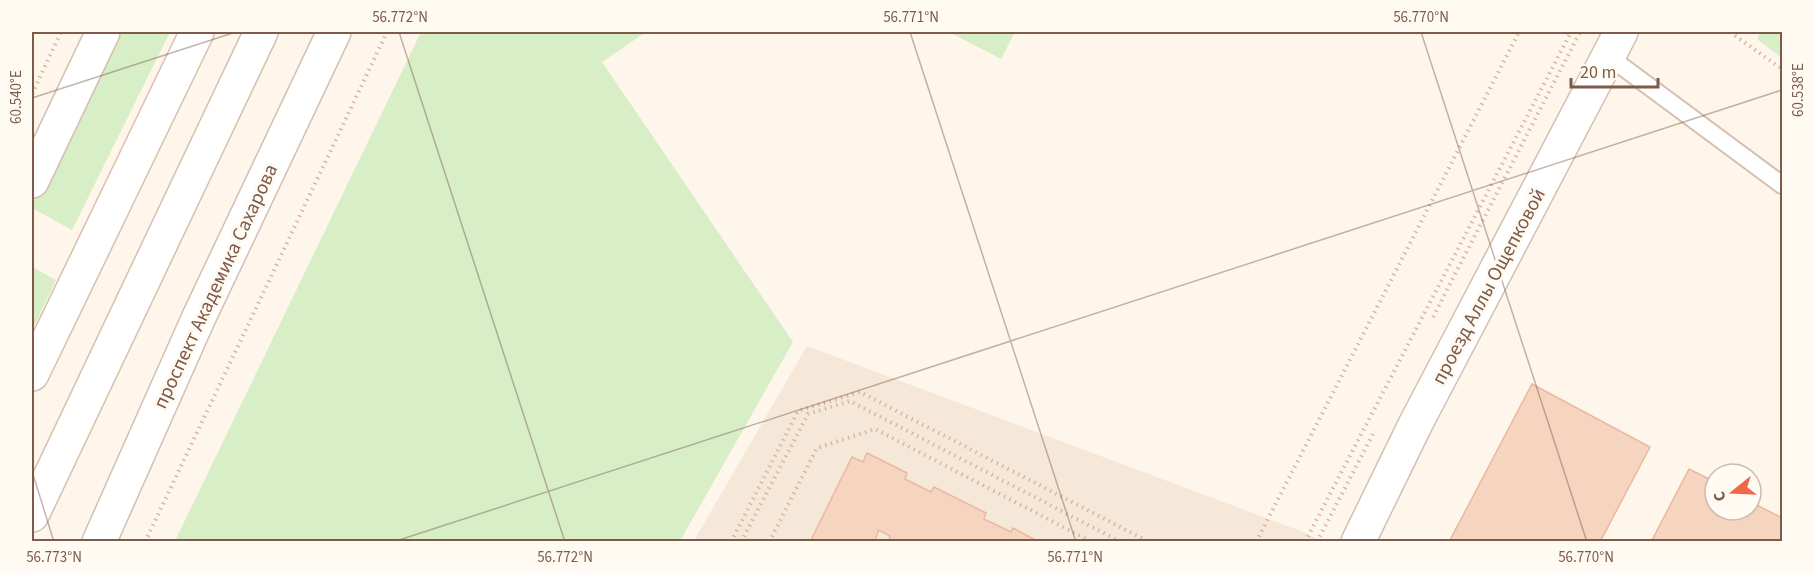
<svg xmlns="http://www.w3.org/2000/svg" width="1814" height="573" font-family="'Source Sans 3',sans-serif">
	<rect width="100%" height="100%" fill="#fef6eb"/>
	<path fill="#f6e8d8" d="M 807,346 L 1301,531 L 1322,541 L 693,542 Z"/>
	<path fill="#d8eec7" d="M 116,32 L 170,32 L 72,230 L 32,208 L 32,205 Z
		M 421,32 L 646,32 L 602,62 L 793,342 L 680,541 L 175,541 Z
		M 949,32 L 1015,32 L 1001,59 Z
		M 1759,32 L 1782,32 L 1782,58 L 1758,40 Z
		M 32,267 L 56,280 L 32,331 Z"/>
	<path fill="#f5d4c0" stroke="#e9b99f" stroke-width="1.5" d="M 1532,384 L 1650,447 L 1600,542 L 1449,542 Z
		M 867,453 L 907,473 L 905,479 L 931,492 L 934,487 L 986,513 L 984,519 L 1011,532 L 1013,528 L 1039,542 L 888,542 L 890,536 L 879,530 L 874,542 L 810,542 L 852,457 L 863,462 Z
		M 1689,469 L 1715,482 L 1715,510 L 1751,510 L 1751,502 L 1782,518 L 1782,542 L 1651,542 Z"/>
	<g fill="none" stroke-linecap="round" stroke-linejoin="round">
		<g stroke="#d4bfb1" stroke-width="20">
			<path id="lane" d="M 1608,56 L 1782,185"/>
		</g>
		<g stroke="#d4bfb1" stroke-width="36">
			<path id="street" d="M 32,181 L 103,32
				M 99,542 L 199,317 L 334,32
				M 1358,542 L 1416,423 L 1621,32"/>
		</g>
		<g stroke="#d8bfae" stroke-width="36">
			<path id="secondary" d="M 32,374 L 197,32
				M 32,515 L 261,32"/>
		</g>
		<path stroke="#dbb6a2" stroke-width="4" stroke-dasharray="1.5 4.5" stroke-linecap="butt" d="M 1730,32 L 1782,69
			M 32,94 L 61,32
			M 1433,317 L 1580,32
			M 145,542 L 387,32
			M 731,542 L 798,411 L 860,392 L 1149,542
			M 741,542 L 808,414 L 850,401 L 1121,542
			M 769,542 L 817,448 L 875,429 L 1092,542
			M 1256,542 L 1519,32
			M 1305,542 L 1571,32
			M 1317,542 L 1375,430"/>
		<use href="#lane" stroke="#fff" stroke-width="16"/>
		<use href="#street" stroke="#fff" stroke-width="33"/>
		<use href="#secondary" stroke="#fff" stroke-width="33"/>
	</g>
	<path fill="none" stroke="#7c5b4b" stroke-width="1.5" stroke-opacity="0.45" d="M 399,32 L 565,542M 910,32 L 1076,542M 1421,32 L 1587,542M 32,98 L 236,32M 32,471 L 54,542M 393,542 L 1782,90"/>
	<g text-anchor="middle" stroke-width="6" stroke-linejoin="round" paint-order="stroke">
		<g font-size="20" fill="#7c5b4b" stroke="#fffaf2">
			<text transform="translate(215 286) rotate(-65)" y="7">проспект Академика Сахарова</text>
			<text transform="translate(1488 286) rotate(-62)" y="7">проезд Аллы Ощепковой</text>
		</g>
	</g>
	<rect width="1814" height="573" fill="none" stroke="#fffaf2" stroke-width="66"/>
	<g transform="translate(1733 492) rotate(252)"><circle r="28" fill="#fffaf2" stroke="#cbbaaf" stroke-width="1.5"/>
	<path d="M0-4.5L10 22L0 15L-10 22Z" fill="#ee6949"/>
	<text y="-9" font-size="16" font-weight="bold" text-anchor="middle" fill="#7c5b4b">С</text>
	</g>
	<path d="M1571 78v9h87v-9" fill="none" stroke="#7c5b4b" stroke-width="3"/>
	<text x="1580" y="78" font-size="18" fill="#7c5b4b" stroke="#fffaf2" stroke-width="4.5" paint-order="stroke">20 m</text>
	<rect x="33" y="33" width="1748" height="507" fill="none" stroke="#7c5b4b" stroke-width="2"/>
	<g font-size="15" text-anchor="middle" fill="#7c5b4b">
		<text x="400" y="22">56.772°N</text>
		<text x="911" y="22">56.771°N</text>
		<text x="1421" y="22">56.770°N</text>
		<text transform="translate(1798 90) rotate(-90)" y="5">60.538°E</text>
		<text transform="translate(16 97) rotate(-90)" y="5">60.540°E</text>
		<text x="54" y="562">56.773°N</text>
		<text x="565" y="562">56.772°N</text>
		<text x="1075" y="562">56.771°N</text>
		<text x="1586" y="562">56.770°N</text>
	</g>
</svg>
